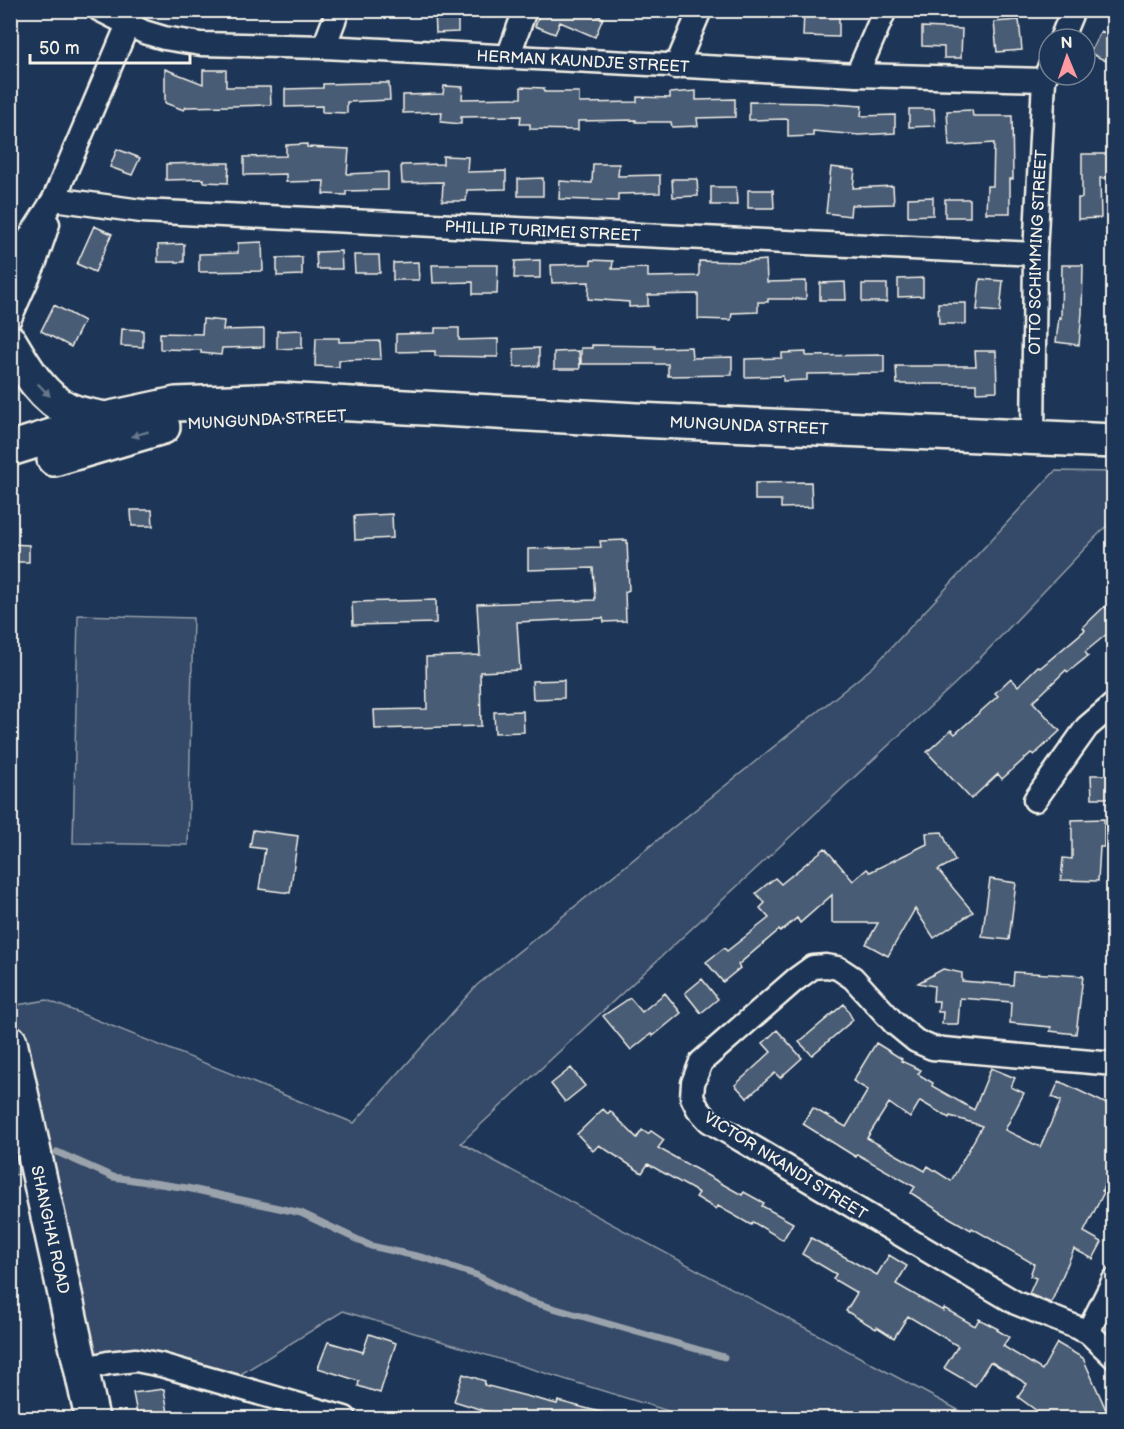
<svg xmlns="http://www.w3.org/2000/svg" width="1124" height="1429" font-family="'Balsamiq Sans',sans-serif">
	<rect width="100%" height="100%" fill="#1d3557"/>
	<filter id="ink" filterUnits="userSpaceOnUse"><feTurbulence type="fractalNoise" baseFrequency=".0167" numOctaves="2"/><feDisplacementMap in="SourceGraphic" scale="12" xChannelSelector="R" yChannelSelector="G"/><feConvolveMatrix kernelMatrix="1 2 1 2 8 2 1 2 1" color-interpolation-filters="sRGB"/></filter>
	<g filter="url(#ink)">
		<path fill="#354a67" stroke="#949ea8" stroke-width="1.5" d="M 1055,471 L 1113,472 L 1113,519 L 962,677 L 461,1143 L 973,1418 L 691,1418 L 343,1311 L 225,1384 L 161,1365 L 82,1369 L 39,1173 L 11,1175 L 11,1006 L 47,1000 L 354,1123 L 477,985 L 873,667 Z
			M 78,615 L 193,618 L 188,845 L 73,843 Z"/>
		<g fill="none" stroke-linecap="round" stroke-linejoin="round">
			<path stroke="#9aa2ab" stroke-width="7" d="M 57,1152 L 113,1177 L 187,1188 L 301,1213 L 371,1246 L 425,1258 L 476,1275 L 525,1300 L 724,1357"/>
		</g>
		<path fill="#485b74" stroke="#f4f1e8" stroke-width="1.5" fill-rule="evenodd" d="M 435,10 L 458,10 L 458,32 L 436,33 Z
			M 538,10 L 585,10 L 603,18 L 595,37 L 560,22 L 555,34 L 535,26 L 540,13 Z
			M 804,11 L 839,12 L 839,37 L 803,36 Z
			M 1019,20 L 1022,50 L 997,52 L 994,22 Z
			M 922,27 L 962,29 L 961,58 L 944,58 L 944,47 L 922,46 Z
			M 1101,31 L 1113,37 L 1113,46 L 1106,61 L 1090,53 Z
			M 165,69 L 203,84 L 203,70 L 226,70 L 226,87 L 270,87 L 271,105 L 186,107 L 184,110 L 165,103 Z
			M 364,83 L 389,83 L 390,100 L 347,102 L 347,113 L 322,112 L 322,106 L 285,107 L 285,89 L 323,88 L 323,84 Z
			M 444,86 L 463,87 L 462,99 L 521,98 L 521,87 L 544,88 L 544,92 L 579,92 L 579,103 L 637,102 L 637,97 L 670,98 L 670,93 L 696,91 L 696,100 L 735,99 L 735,117 L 697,118 L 698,126 L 672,127 L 671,122 L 636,122 L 636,120 L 578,121 L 578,130 L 530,129 L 530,124 L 520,124 L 521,116 L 461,117 L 461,124 L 441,122 L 442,112 L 403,113 L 403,95 L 443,94 Z
			M 749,102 L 817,103 L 862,106 L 861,116 L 895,115 L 895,133 L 859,135 L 813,131 L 813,136 L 788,137 L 788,119 L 749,120 Z
			M 909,109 L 934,109 L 935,126 L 909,127 Z
			M 972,110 L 973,116 L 1012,116 L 1013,179 L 1010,179 L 1010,213 L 986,213 L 987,186 L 993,186 L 994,143 L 949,146 L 947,111 Z
			M 307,144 L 307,147 L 349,149 L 347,174 L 388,172 L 388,190 L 346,191 L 346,195 L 323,194 L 324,181 L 286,182 L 286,174 L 244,175 L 244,157 L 286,156 L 286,145 Z
			M 117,149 L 140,158 L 132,175 L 110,167 Z
			M 1082,154 L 1113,154 L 1113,178 L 1100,178 L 1101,218 L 1078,219 L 1078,198 L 1082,198 Z
			M 443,156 L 468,157 L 467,172 L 506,171 L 506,189 L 467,190 L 466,201 L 442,201 L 443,182 L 402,183 L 401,165 L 443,164 Z
			M 205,163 L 229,163 L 228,183 L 204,182 L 204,179 L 166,180 L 166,164 Z
			M 593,164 L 619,164 L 618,176 L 660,175 L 660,193 L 618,194 L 618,201 L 559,199 L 560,181 L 592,183 Z
			M 831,167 L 855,170 L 853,188 L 893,186 L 894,204 L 851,205 L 850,216 L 826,213 Z
			M 543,178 L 543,196 L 518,196 L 518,179 Z
			M 672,179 L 697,179 L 698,196 L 673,197 Z
			M 711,187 L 736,187 L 737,205 L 711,205 Z
			M 748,190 L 773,190 L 774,208 L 748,208 Z
			M 933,197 L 933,215 L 908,216 L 908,198 Z
			M 945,199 L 970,199 L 970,217 L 945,217 Z
			M 94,226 L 112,234 L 95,272 L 77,264 Z
			M 262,242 L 263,271 L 199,272 L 199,254 L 238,253 L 238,243 Z
			M 184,244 L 184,262 L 158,262 L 158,245 Z
			M 341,251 L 342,269 L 317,269 L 316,252 Z
			M 354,255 L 379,255 L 380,273 L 355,273 Z
			M 302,257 L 302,275 L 277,276 L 277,258 Z
			M 540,260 L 540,278 L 514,278 L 515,261 Z
			M 591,260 L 613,261 L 612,269 L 648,268 L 648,277 L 699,276 L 699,261 L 742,262 L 766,260 L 767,282 L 806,281 L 806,299 L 768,299 L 768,302 L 758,302 L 758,312 L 732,313 L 731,320 L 698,319 L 698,294 L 648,295 L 648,306 L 629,307 L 629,302 L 588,299 L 589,282 L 552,283 L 551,265 L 591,264 Z
			M 418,262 L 419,280 L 393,280 L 393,263 Z
			M 432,265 L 498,265 L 497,294 L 473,294 L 473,282 L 433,283 Z
			M 1062,265 L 1083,265 L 1082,313 L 1079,345 L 1056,342 L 1059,317 L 1061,318 Z
			M 923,278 L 923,296 L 898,297 L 898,279 Z
			M 980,279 L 1003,281 L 1000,312 L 977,310 Z
			M 845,282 L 846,300 L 820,300 L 820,283 Z
			M 862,284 L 887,284 L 887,302 L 862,302 Z
			M 938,303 L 966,303 L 966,324 L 939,324 Z
			M 54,305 L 84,321 L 71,347 L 41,331 Z
			M 203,319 L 224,321 L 223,330 L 264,329 L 264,347 L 222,348 L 221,355 L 201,353 L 201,350 L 160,349 L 160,333 L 202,334 Z
			M 435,328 L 459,328 L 459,340 L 498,339 L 498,357 L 435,356 L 435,351 L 396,352 L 396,334 L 435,333 Z
			M 122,329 L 143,330 L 143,347 L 121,346 Z
			M 302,330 L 302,348 L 277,349 L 277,331 Z
			M 316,338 L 339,338 L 339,342 L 380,341 L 381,359 L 339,360 L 339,367 L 315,366 Z
			M 592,345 L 655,346 L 655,348 L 691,347 L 692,358 L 732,357 L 732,375 L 668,376 L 668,364 L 581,364 L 581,348 L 592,348 Z
			M 539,348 L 539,366 L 514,367 L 514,349 Z
			M 579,351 L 580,369 L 554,369 L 554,352 Z
			M 975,351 L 996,351 L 997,391 L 976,392 L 976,384 L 897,384 L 896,366 L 976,366 Z
			M 806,352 L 806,356 L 884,355 L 884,373 L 807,374 L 807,380 L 783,381 L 783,376 L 745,377 L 745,359 L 782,358 L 782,353 Z
			M 811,482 L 812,507 L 781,508 L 781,500 L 755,500 L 755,483 Z
			M 131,510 L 152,510 L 153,526 L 132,526 Z
			M 392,514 L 393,538 L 355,540 L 354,516 Z
			M 627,540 L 629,590 L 625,592 L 626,621 L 604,622 L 603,618 L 517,622 L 520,670 L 480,672 L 481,726 L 375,729 L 374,710 L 427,709 L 426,657 L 480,655 L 477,604 L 595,600 L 593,568 L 528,570 L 528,549 L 601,547 L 600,541 Z
			M 10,544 L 29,545 L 29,562 L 10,562 Z
			M 436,600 L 436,623 L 353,625 L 352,602 Z
			M 1105,606 L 1113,615 L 1113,629 L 1085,652 L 1088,656 L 1068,672 L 1066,670 L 1033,702 L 1060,731 L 1034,755 L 1031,753 L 1002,779 L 998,774 L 971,799 L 927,752 L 951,730 L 955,734 L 998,696 L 995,693 L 1011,678 L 1018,686 L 1038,666 L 1040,668 L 1085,630 L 1083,627 Z
			M 564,680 L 564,698 L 533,699 L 532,681 Z
			M 523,711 L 524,732 L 495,733 L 494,712 Z
			M 1091,775 L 1113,775 L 1113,798 L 1092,798 Z
			M 1104,819 L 1104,847 L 1100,847 L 1098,881 L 1061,880 L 1063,858 L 1072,859 L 1072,820 Z
			M 253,830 L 298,836 L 290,893 L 259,889 L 265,849 L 250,847 Z
			M 942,832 L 955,861 L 938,870 L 973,912 L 934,938 L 915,909 L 888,956 L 866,944 L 878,923 L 832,923 L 832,895 L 800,923 L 797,918 L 780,932 L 779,930 L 738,965 L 740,968 L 723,982 L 706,962 L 724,948 L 727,951 L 769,918 L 760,908 L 765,903 L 756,893 L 775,878 L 781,884 L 825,848 L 853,881 L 867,869 L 870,872 L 927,844 L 926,833 Z
			M 990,879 L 1016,883 L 1009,940 L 982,937 Z
			M 943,969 L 962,973 L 962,981 L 1013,985 L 1014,972 L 1083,976 L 1076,1034 L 1050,1031 L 1051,1027 L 1010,1023 L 1011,1002 L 960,998 L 958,1024 L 942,1024 L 943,1012 L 938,1012 L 939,1001 L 933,1001 L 934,986 L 918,983 Z
			M 702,979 L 718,999 L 701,1013 L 685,993 Z
			M 665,993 L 681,1013 L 653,1036 L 651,1034 L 631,1050 L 603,1016 L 630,998 L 642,1012 Z
			M 844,1004 L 853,1020 L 812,1055 L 799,1042 Z
			M 777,1030 L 802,1058 L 780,1078 L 775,1073 L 747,1098 L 735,1085 L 771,1052 L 763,1043 Z
			M 876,1043 L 902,1059 L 901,1061 L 921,1070 L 918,1074 L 933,1083 L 932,1086 L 974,1110 L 991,1068 L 1015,1078 L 1011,1087 L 1024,1093 L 1005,1130 L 1040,1147 L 1061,1101 L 1052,1097 L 1059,1081 L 1113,1107 L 1113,1162 L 1102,1191 L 1104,1192 L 1084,1232 L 1102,1242 L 1093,1259 L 1074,1249 L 1051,1303 L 1029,1294 L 1036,1278 L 1030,1276 L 1034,1264 L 972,1228 L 971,1230 L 950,1218 L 911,1193 L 915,1187 L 857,1154 L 856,1157 L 803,1124 L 813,1108 L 846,1127 L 868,1090 L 853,1081 ZM 920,1101 L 949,1118 L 950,1116 L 982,1126 L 951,1181 L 928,1166 L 925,1171 L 867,1138 L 889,1103 L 910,1118 Z
			M 571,1068 L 585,1086 L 565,1102 L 551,1084 Z
			M 603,1109 L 608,1114 L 610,1111 L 637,1138 L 642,1130 L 648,1134 L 651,1131 L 664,1140 L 658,1148 L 742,1195 L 744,1192 L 764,1203 L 762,1206 L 793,1223 L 783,1240 L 753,1222 L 751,1225 L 718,1206 L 716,1209 L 696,1197 L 699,1193 L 648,1164 L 642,1173 L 599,1145 L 593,1151 L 577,1134 Z
			M 811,1238 L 877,1275 L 889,1255 L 907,1266 L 896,1284 L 943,1311 L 944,1308 L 975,1326 L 979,1319 L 998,1329 L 997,1330 L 1009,1337 L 1003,1346 L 1042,1370 L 1057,1343 L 1083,1358 L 1107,1412 L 1093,1419 L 1048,1419 L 1018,1397 L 1027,1384 L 993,1363 L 990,1362 L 975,1386 L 944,1368 L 958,1346 L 908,1316 L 894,1338 L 877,1327 L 876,1329 L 846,1311 L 857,1293 L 833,1279 L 836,1274 L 802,1254 Z
			M 369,1334 L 396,1343 L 380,1393 L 358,1386 L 359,1381 L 318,1368 L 328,1342 L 363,1352 Z
			M 463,1374 L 485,1381 L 484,1385 L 557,1404 L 558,1401 L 604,1413 L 603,1419 L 501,1419 L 502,1416 L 454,1401 Z
			M 164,1389 L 169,1419 L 138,1419 L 133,1393 Z"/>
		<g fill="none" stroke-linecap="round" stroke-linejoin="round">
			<g stroke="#f4f1e8" stroke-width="27">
				<g id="street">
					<path id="s1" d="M 100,10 L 144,32 L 164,38 L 201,44 L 324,47 L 857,75 L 1044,80"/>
					<path d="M 1061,39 L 1073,10"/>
					<path d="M 324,47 L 338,10"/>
					<path d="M 508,57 L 525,10"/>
					<path d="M 676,67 L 700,10"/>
					<path d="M 857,75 L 885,10"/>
					<path id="s2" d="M 54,199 L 141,211 L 1035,254"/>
					<path d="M 10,268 L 54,199 L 134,10"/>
					<path d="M 10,318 L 35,262 L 48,224"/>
					<path id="s3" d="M 1033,438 L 1035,254 L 1044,80 L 1049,68"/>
					<path d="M 1035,800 L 1087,727 L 1114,704"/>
					<path d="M 1114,1280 L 1088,1332 L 1114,1357"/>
					<path d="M 1088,1332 L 1016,1303 L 709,1121 L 698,1109 L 692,1097 L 693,1083 L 701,1062 L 795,980 L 813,967 L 826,966 L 838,968 L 853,978 L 894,1023 L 916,1041 L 932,1048 L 1114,1064"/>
					<path d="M 82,1369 L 108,1363 L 136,1360 L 161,1365 L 345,1418"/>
				</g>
			</g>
			<g stroke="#f4f1e8" stroke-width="38">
				<g id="secondary">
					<path d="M 10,342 C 25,367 42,398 69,410 C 81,415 94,417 106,419"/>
					<path id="s4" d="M 10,449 L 106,419 L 176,404 L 281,400 L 637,420 L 1114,441"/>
					<path d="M 54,459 L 163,427"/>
					<path id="s5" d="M 10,1042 L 92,1418"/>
				</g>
			</g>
			<use href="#street" stroke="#1d3557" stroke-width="22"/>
			<use href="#secondary" stroke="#1d3557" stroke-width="33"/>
		</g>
		<defs><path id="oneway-solid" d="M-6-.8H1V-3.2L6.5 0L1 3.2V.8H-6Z" transform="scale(1.5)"/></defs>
		<g fill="#68778a">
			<use href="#oneway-solid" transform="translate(44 390) rotate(46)"/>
			<use href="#oneway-solid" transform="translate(140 434) rotate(164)"/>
		</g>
	</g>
	<g text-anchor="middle" stroke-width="4.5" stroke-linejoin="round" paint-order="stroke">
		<g font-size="16" fill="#f4f1e8" stroke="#1d3557">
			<text dy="6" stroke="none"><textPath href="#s1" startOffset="490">HERMAN KAUNDJE STREET</textPath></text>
			<text dy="6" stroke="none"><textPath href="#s2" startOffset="490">PHILLIP TURIMEI STREET</textPath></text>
			<text dy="6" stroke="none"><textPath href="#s3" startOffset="186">OTTO SCHIMMING STREET</textPath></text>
			<text transform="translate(267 419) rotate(-3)" y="6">MUNGUNDA STREET</text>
			<text dy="6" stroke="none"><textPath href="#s4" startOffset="746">MUNGUNDA STREET</textPath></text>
			<text transform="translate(786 1165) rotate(32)" y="6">VICTOR NKANDI STREET</text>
			<text dy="6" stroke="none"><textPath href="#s5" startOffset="192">SHANGHAI ROAD</textPath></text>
		</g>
	</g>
	<rect width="1124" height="1429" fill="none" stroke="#1d3557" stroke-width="36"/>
	<rect x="18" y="18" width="1088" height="1393" fill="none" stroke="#f4f1e8" stroke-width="2" filter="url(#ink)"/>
	<g transform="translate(1067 57) rotate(358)"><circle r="28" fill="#1d3557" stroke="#738091" stroke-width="1.5"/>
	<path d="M0-4.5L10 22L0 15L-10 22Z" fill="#ff9aa2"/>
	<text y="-9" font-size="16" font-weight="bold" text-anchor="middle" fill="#f4f1e8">N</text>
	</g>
	<path d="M30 54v9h160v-9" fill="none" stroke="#f4f1e8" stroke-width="3"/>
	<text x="39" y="54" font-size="18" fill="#f4f1e8" stroke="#1d3557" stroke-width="4.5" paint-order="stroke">50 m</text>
</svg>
